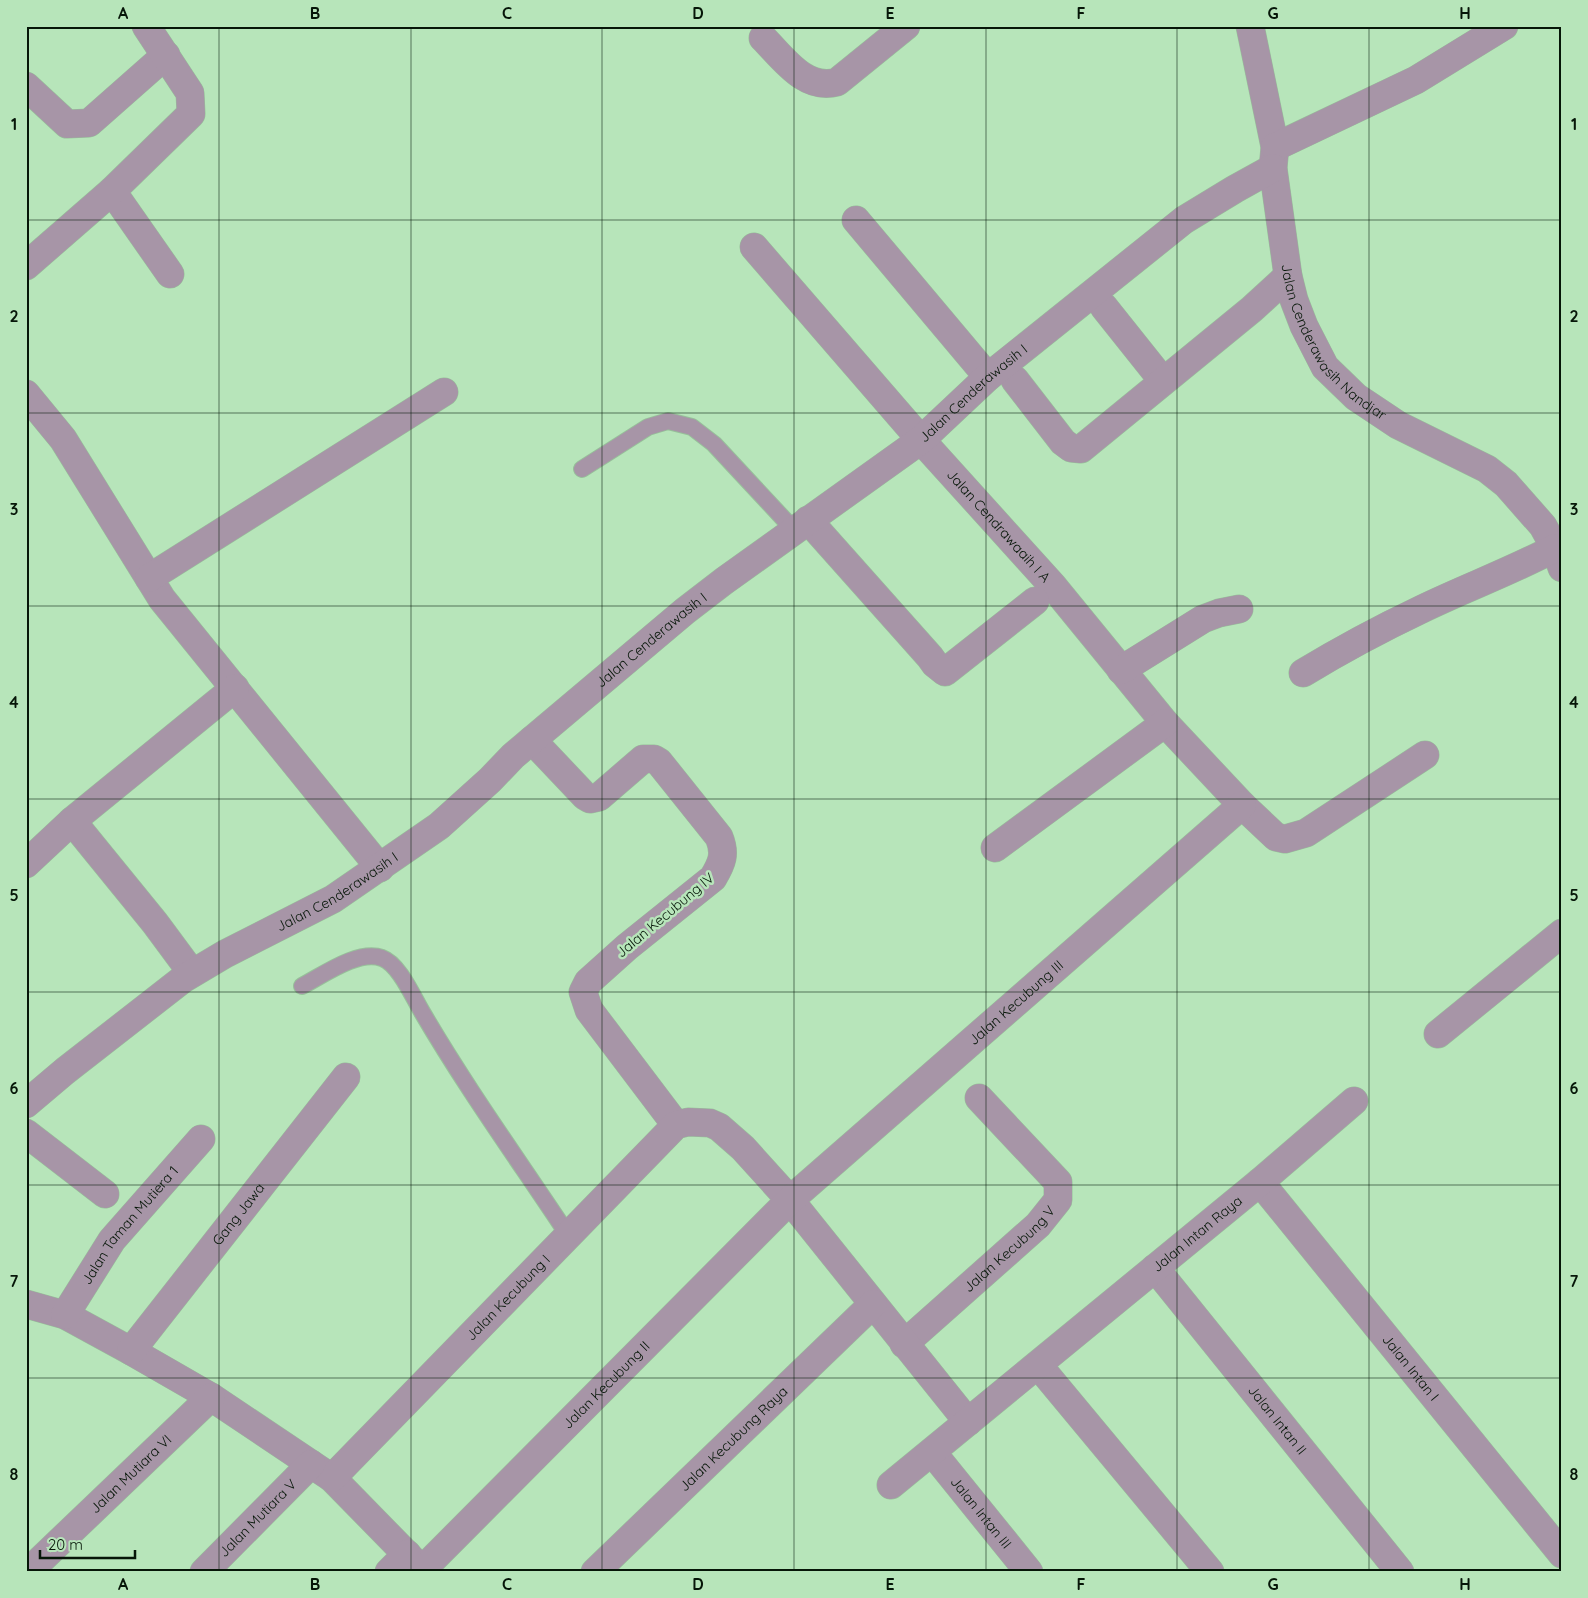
<svg xmlns="http://www.w3.org/2000/svg" width="1588" height="1598" font-family="Quicksand,sans-serif">
	<rect width="100%" height="100%" fill="#b7e5ba"/>
	<g fill="none" stroke-linecap="round" stroke-linejoin="round">
		<g stroke="#97c09a" stroke-width="18">
			<path id="service" d="M 582,469 L 648,427 L 668,421 L 692,427 L 714,444 L 794,530
				M 302,986 C 323,975 359,949 382,958 C 399,964 413,997 422,1012 C 467,1089 519,1161 568,1235"/>
		</g>
		<g stroke="#97c09a" stroke-width="29">
			<g id="minor">
				<path id="s1" d="M 1250,26 L 1275,147 L 1273,168 L 1288,276 L 1294,300 L 1304,326 L 1325,367 L 1356,397 L 1398,425 L 1487,469 L 1506,484 L 1543,526 L 1555,548 L 1562,568"/>
				<path d="M 763,38 C 783,58 805,91 837,82 L 906,26"/>
				<path d="M 26,86 L 67,124 L 89,123 L 166,55"/>
				<path d="M 1275,147 L 1416,80 L 1504,26"/>
				<path d="M 112,191 L 170,274"/>
				<path d="M 856,220 L 988,377"/>
				<path id="s2" d="M 754,247 L 921,440 L 1053,586 L 1165,723 L 1242,805 L 1276,837 L 1285,839 L 1306,833 L 1425,755"/>
				<path d="M 26,266 L 112,191 L 191,114 L 190,93 L 146,26"/>
				<path d="M 1104,307 L 1163,381"/>
				<path d="M 1015,380 L 1063,442 L 1071,448 L 1081,449 L 1252,309 L 1288,276"/>
				<path d="M 26,394 L 63,439 L 162,599 L 380,868"/>
				<path d="M 808,520 L 930,657 L 935,664 L 945,672 L 1035,601"/>
				<path d="M 149,578 L 444,392"/>
				<path d="M 1121,670 L 1203,619 L 1219,613 L 1239,609"/>
				<path d="M 1303,673 C 1341,650 1380,629 1420,610 C 1465,588 1512,571 1555,548"/>
				<path d="M 532,740 L 585,796 L 590,799 L 599,797 L 643,759 L 654,759 L 659,762 L 719,837 C 726,854 722,863 713,878 L 627,947 L 588,982 L 583,992 L 589,1010 L 676,1125"/>
				<path d="M 72,821 L 155,923 L 192,973"/>
				<path d="M 995,848 L 1165,723"/>
				<path d="M 26,864 L 72,821 L 235,688"/>
				<path d="M 1438,1034 L 1562,933"/>
				<path id="s3" d="M 26,1104 L 65,1071 L 183,979 L 225,954 L 333,899 L 439,826 L 490,780 L 513,756 L 685,611 L 724,581 L 921,440 L 988,377 L 1184,220 L 1235,189 L 1273,168"/>
				<path d="M 26,1133 L 105,1194"/>
				<path id="s4" d="M 1260,1182 L 1562,1554"/>
				<path id="s5" d="M 1155,1268 L 1400,1572"/>
				<path d="M 26,1304 L 65,1315 L 131,1351 L 211,1397 L 311,1464 L 332,1478 L 424,1572"/>
				<path id="s6" d="M 65,1315 L 112,1240 L 201,1139"/>
				<path id="s7" d="M 904,1344 L 1038,1225 L 1058,1200 L 1058,1182 L 979,1098"/>
				<path id="s8" d="M 131,1351 L 346,1077"/>
				<path d="M 1038,1365 L 1210,1572"/>
				<path id="s9" d="M 932,1452 L 1029,1572"/>
				<path id="s10" d="M 332,1478 L 676,1125 L 688,1122 L 710,1123 L 719,1127 L 743,1148 L 790,1200 L 968,1422"/>
				<path id="s11" d="M 891,1485 L 1260,1182 L 1354,1101"/>
				<path id="s12" d="M 422,1570 L 790,1200 L 1242,805"/>
				<path id="s13" d="M 28,1572 L 211,1397"/>
				<path id="s14" d="M 204,1572 L 311,1464"/>
				<path d="M 389,1572 L 407,1554"/>
				<path id="s15" d="M 595,1572 L 873,1304"/>
			</g>
		</g>
		<use href="#service" stroke="#a795a7" stroke-width="16"/>
		<use href="#minor" stroke="#a795a7" stroke-width="28"/>
	</g>
	<path fill="none" stroke="#061608" stroke-width="1" stroke-opacity="0.55" d="M 219,26 L 219,1572M 411,26 L 411,1572M 602,26 L 602,1572M 794,26 L 794,1572M 986,26 L 986,1572M 1177,26 L 1177,1572M 1369,26 L 1369,1572M 26,220 L 1562,220M 26,413 L 1562,413M 26,606 L 1562,606M 26,799 L 1562,799M 26,992 L 1562,992M 26,1185 L 1562,1185M 26,1378 L 1562,1378"/>
	<g text-anchor="middle" stroke-width="5" stroke-linejoin="round" paint-order="stroke">
		<g font-size="14" fill="#061608" stroke="#b7e5ba">
			<text dy="5" stroke="none"><textPath href="#s1" startOffset="336">Jalan Cenderawasih Nandjar</textPath></text>
			<text dy="5" stroke="none"><textPath href="#s3" startOffset="1188">Jalan Cenderawasih I</textPath></text>
			<text dy="5" stroke="none"><textPath href="#s2" startOffset="371">Jalan Cendrawaaih I A</textPath></text>
			<text dy="5" stroke="none"><textPath href="#s3" startOffset="782">Jalan Cenderawasih I</textPath></text>
			<text dy="5" stroke="none"><textPath href="#s3" startOffset="378">Jalan Cenderawasih I</textPath></text>
			<text transform="translate(665 915) rotate(-40)" y="5">Jalan Kecubung IV</text>
			<text dy="5" stroke="none"><textPath href="#s12" startOffset="822">Jalan Kecubung III</textPath></text>
			<text dy="5" stroke="none"><textPath href="#s8" startOffset="174">Gang Jawa</textPath></text>
			<text dy="5" stroke="none"><textPath href="#s6" startOffset="111">Jalan Taman Mutiera 1</textPath></text>
			<text dy="5" stroke="none"><textPath href="#s11" startOffset="396">Jalan Intan Raya</textPath></text>
			<text dy="5" stroke="none"><textPath href="#s7" startOffset="142">Jalan Kecubung V</textPath></text>
			<text dy="5" stroke="none"><textPath href="#s10" startOffset="252">Jalan Kecubung I</textPath></text>
			<text dy="5" stroke="none"><textPath href="#s4" startOffset="239">Jalan Intan I</textPath></text>
			<text dy="5" stroke="none"><textPath href="#s12" startOffset="261">Jalan Kecubung II</textPath></text>
			<text dy="5" stroke="none"><textPath href="#s5" startOffset="195">Jalan Intan II</textPath></text>
			<text dy="5" stroke="none"><textPath href="#s15" startOffset="192">Jalan Kecubung Raya</textPath></text>
			<text dy="5" stroke="none"><textPath href="#s13" startOffset="142">Jalan Mutiara VI</textPath></text>
			<text dy="5" stroke="none"><textPath href="#s9" startOffset="78">Jalan Intan III</textPath></text>
			<text dy="5" stroke="none"><textPath href="#s14" startOffset="76">Jalan Mutiara V</textPath></text>
		</g>
	</g>
	<rect width="1588" height="1598" fill="none" stroke="#b7e5ba" stroke-width="55"/>
	<path d="M40 1550v8h95v-8" fill="none" stroke="#061608" stroke-width="2.5"/>
	<text x="48" y="1550" font-size="15" fill="#061608" stroke="#b7e5ba" stroke-width="4" paint-order="stroke">20 m</text>
	<rect x="28" y="28" width="1532" height="1542" fill="none" stroke="#061608" stroke-width="2"/>
	<g font-size="16" text-anchor="middle" font-weight="bold" fill="#061608">
		<text x="123" y="19">A</text>
		<text x="315" y="19">B</text>
		<text x="507" y="19">C</text>
		<text x="698" y="19">D</text>
		<text x="890" y="19">E</text>
		<text x="1081" y="19">F</text>
		<text x="1273" y="19">G</text>
		<text x="1465" y="19">H</text>
		<text x="14" y="130">1</text>
		<text x="1574" y="130">1</text>
		<text x="14" y="322">2</text>
		<text x="1574" y="322">2</text>
		<text x="14" y="515">3</text>
		<text x="1574" y="515">3</text>
		<text x="14" y="708">4</text>
		<text x="1574" y="708">4</text>
		<text x="14" y="901">5</text>
		<text x="1574" y="901">5</text>
		<text x="14" y="1094">6</text>
		<text x="1574" y="1094">6</text>
		<text x="14" y="1287">7</text>
		<text x="1574" y="1287">7</text>
		<text x="14" y="1480">8</text>
		<text x="1574" y="1480">8</text>
		<text x="123" y="1590">A</text>
		<text x="315" y="1590">B</text>
		<text x="507" y="1590">C</text>
		<text x="698" y="1590">D</text>
		<text x="890" y="1590">E</text>
		<text x="1081" y="1590">F</text>
		<text x="1273" y="1590">G</text>
		<text x="1465" y="1590">H</text>
	</g>
</svg>
